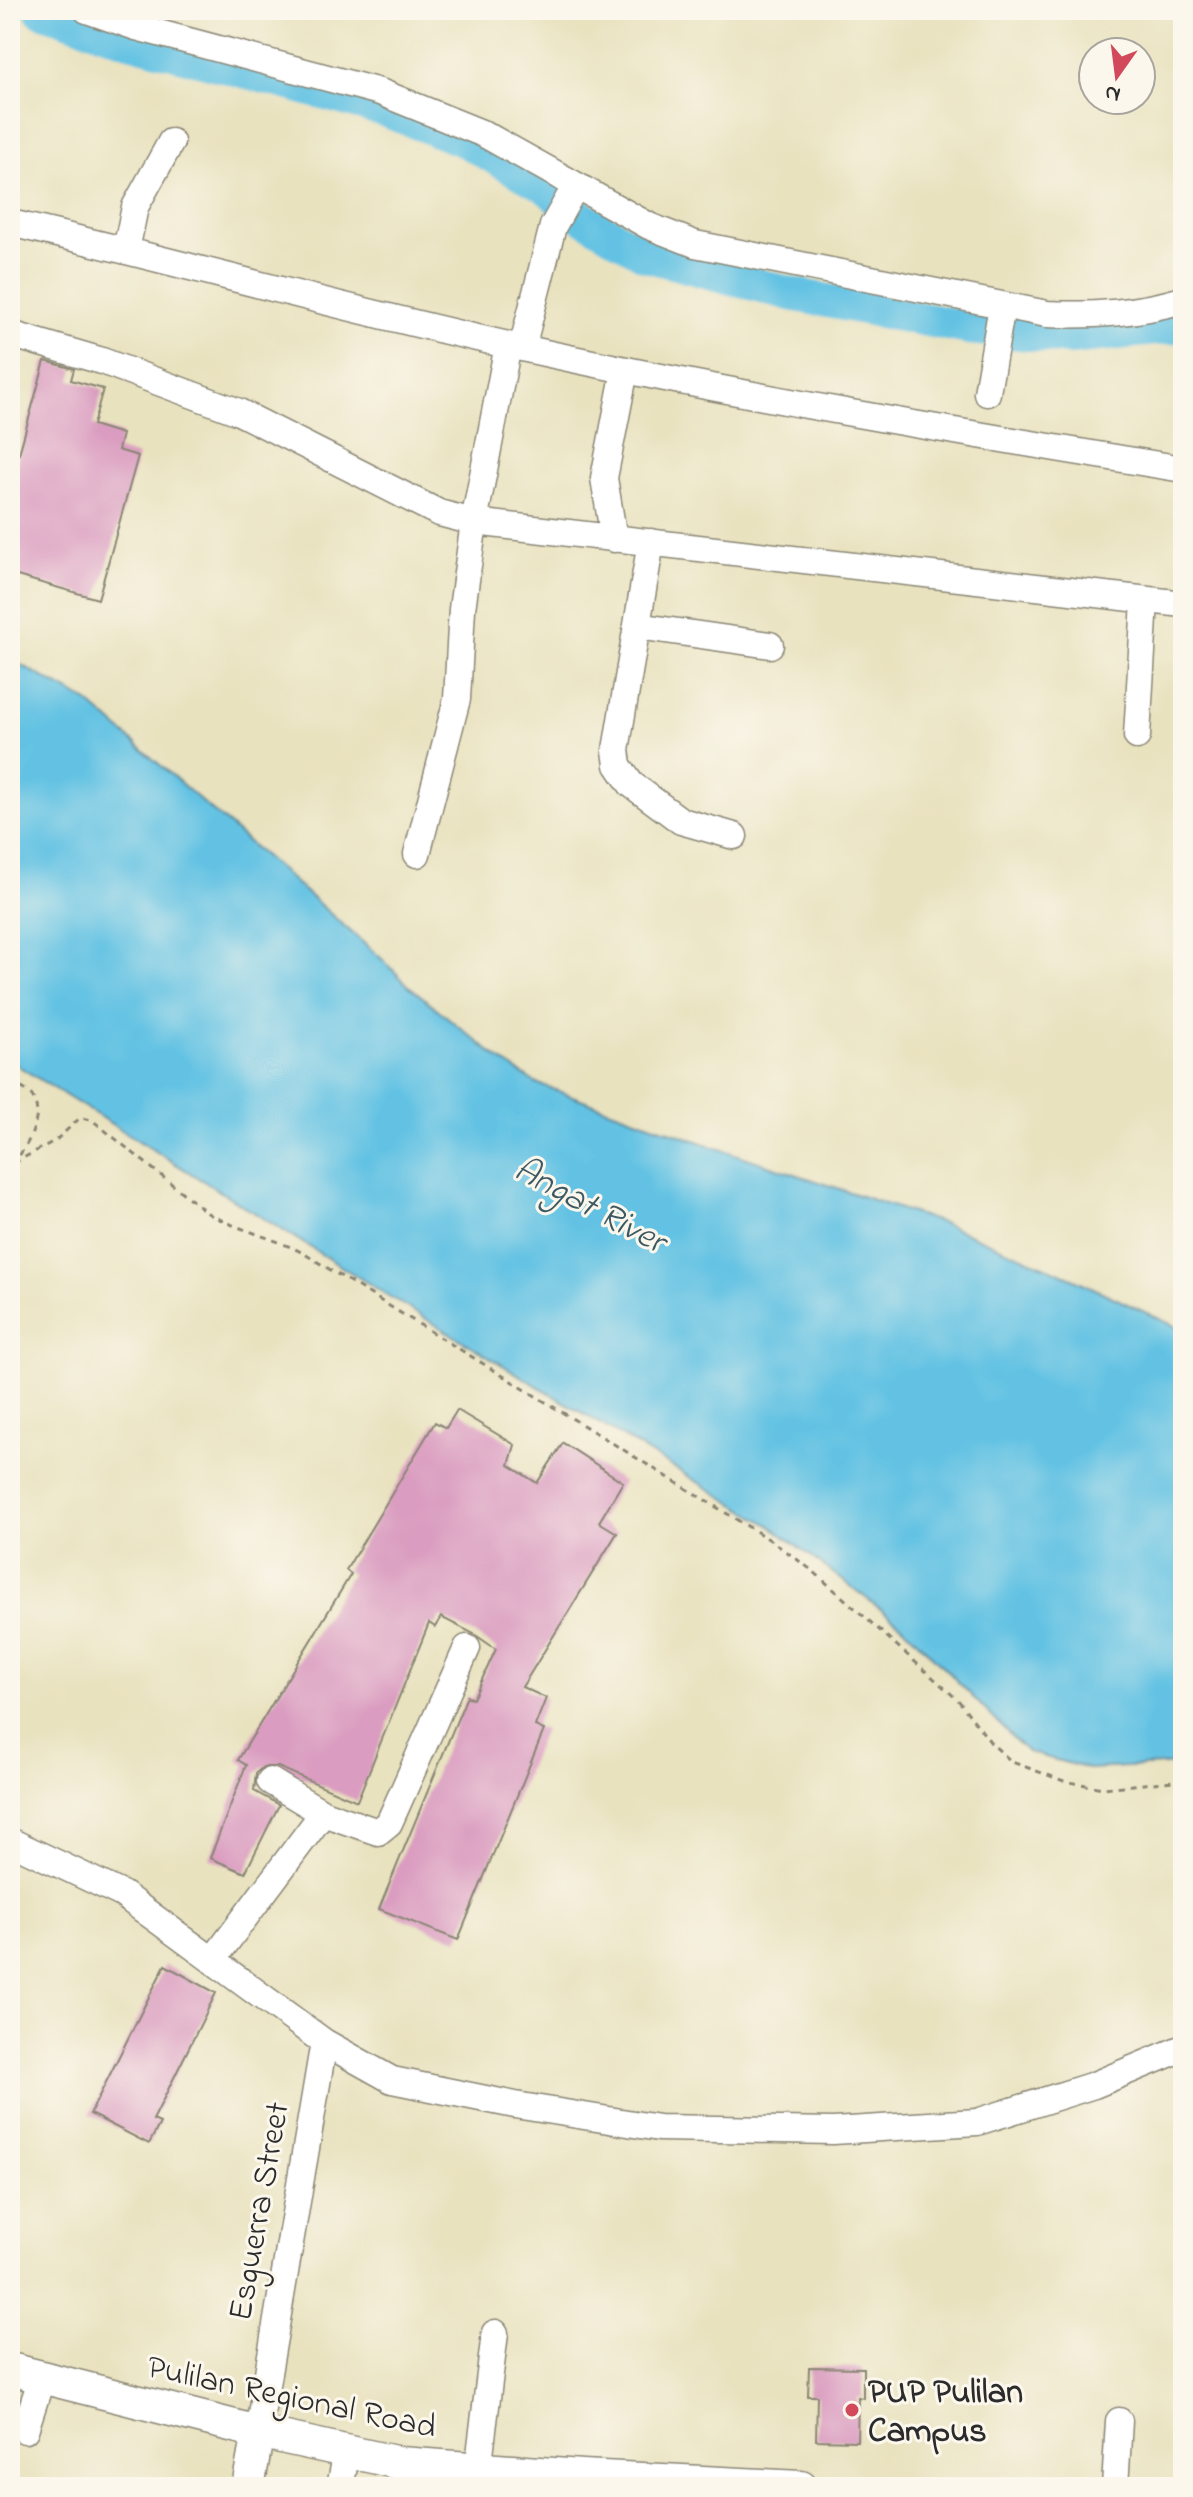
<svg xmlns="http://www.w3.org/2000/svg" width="1193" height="2497" font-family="'Indie Flower',sans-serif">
	<rect width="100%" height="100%" fill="#fbf7ec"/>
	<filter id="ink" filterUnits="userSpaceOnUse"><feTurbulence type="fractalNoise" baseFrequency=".0125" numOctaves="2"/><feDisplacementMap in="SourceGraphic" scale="16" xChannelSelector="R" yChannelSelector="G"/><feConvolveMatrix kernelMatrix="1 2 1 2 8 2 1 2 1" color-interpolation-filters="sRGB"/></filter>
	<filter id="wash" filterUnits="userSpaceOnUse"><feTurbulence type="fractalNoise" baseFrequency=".006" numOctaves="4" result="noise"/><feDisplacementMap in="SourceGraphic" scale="32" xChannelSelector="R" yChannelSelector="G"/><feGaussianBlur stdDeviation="1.8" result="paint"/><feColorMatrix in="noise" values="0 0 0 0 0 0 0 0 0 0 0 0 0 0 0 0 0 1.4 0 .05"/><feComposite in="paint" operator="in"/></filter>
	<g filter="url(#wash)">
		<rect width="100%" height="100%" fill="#e9e2bf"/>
		<path fill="#64c2e3" stroke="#487687" stroke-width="2" d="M 10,659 L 88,702 L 382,959 L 409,986 L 499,1059 L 536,1083 L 714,1147 L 945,1224 L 1070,1277 L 1183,1330 L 1183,1764 L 1089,1769 L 1027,1752 L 903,1626 L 771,1526 L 416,1313 L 10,1061 Z"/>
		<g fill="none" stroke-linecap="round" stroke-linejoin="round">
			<path stroke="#64c2e3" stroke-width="34" d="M 41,10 L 126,39 L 381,109 L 467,142 L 545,186 L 578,214 L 646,255 L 791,294 L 969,328 L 1070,338 L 1183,326"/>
		</g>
		<g id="blocks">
			<path fill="#da9cc0" d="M 45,361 L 74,369 L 71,380 L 103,389 L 93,425 L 122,434 L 118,450 L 138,456 L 98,599 L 10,574 L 10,486 Z
				M 457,1410 L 515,1445 L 509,1465 L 537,1483 L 563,1443 L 623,1482 L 599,1522 L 617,1533 L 522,1687 L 546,1698 L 535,1726 L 544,1730 L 458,1940 L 379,1909 L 467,1696 L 473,1699 L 496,1649 L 474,1634 L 441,1617 L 435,1627 L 429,1623 L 357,1801 L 278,1767 L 263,1767 L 256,1773 L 254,1791 L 279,1805 L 245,1873 L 210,1858 L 246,1765 L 238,1760 L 351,1574 L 346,1570 L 435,1422 L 446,1428 Z
				M 165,1965 L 216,1993 L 153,2120 L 160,2123 L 149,2144 L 90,2114 Z
				M 809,2367 L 863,2368 L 863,2398 L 858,2397 L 857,2441 L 816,2440 L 817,2396 L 808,2396 Z"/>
		</g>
	</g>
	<g filter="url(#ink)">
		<use href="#blocks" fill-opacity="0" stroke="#8a8675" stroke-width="2"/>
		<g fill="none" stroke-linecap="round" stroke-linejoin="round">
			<g stroke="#8a8675" stroke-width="29">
				<path id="minor" d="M 87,10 L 136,27 L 380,92 L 484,134 L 649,226 L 695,244 L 1047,314 C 1095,316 1137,313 1183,300
					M 10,223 C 181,262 350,311 522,348 C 740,396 962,433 1183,469
					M 126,250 L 135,207 L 171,142
					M 10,334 L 102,361 L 239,412 L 439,513 L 474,522 L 1183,604
					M 522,348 L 553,226 L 575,187
					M 987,393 L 1002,306
					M 614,539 L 604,478 L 625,370
					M 651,542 L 616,750 L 618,765 L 631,784 L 681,821 L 734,836
					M 637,626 L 770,645
					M 1137,736 L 1145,601
					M 417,854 L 457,699 L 462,609 L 474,522 L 508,345
					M 270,1781 L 323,1813 L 378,1832 L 389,1823 L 467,1648
					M 10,1841 L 122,1894 L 324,2042 L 392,2080 L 515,2105 L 659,2128 L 833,2131 L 977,2122 L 1094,2085 L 1183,2048
					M 213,1960 L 323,1813
					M 25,2430 L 42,2377
					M 258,2432 L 324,2042
					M 340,2487 L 347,2451
					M 476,2487 L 495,2333
					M 1115,2487 L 1119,2421"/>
			</g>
			<g stroke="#8a8675" stroke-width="35">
				<path id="major" d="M 10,2369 L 258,2432 L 400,2463 L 582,2476 L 801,2487
					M 248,2487 L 258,2432"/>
			</g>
			<path stroke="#8a8675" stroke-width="3" stroke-dasharray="6 6" stroke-linecap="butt" d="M 10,1082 C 17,1086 28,1090 32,1096 C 46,1116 25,1152 10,1166
				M 14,1163 L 56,1140 L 80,1118 L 92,1120 L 209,1214 C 239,1230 272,1237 303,1253 L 770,1540 L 813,1571 L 958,1700 L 991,1743 L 1012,1762 L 1064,1781 L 1103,1788 L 1183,1780"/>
			<use href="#minor" stroke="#fff" stroke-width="26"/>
			<use href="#major" stroke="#fff" stroke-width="32"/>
		</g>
	</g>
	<circle fill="#d1495b" stroke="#fbf7ec" stroke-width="3" cx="852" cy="2410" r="8"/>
	<g text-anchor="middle" stroke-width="6" stroke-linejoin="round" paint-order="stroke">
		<g font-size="34" fill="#2b2b2b" stroke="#fbf7ec">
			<text transform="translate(257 2211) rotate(-80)" y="12">Esguerra Street</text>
			<text transform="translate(292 2395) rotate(12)" y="12">Pulilan Regional Road</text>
		</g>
		<g font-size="34" font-weight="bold" fill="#2b2b2b" stroke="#fbf7ec" text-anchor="start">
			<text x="868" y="2402">PUP Pulilan<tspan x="868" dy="39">Campus</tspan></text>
		</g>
		<g font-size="36" font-style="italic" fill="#3c5862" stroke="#fbf7ec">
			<text transform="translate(591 1203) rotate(28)" y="13">Angat River</text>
		</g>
	</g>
	<rect width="1193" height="2497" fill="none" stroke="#fbf7ec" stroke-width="40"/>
	<g transform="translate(1117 76) rotate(194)"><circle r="38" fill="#fbf7ec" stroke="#a8a59f" stroke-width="2"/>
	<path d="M0-6L14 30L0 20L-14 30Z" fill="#d1495b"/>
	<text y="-12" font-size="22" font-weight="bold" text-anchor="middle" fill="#2b2b2b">N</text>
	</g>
</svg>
